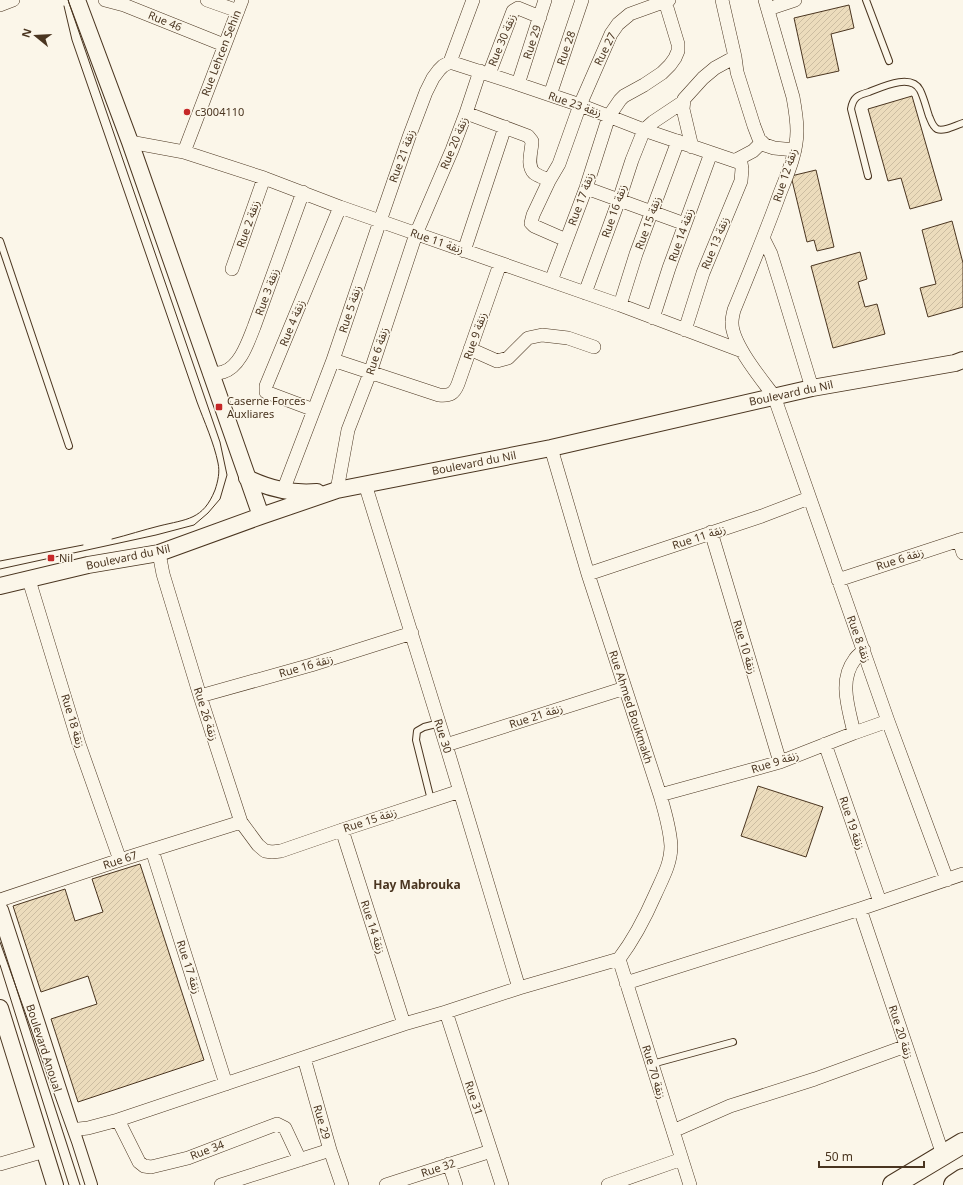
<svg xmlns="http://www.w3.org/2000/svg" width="963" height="1185" font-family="'Noto Sans','Noto Sans Arabic',sans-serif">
	<defs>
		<pattern id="building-hatch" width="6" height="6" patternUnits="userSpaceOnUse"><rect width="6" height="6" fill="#ecdcbc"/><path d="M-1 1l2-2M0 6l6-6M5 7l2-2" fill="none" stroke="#ccbda1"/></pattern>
	</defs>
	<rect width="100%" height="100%" fill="#fbf6e9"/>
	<path fill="url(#building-hatch)" stroke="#4a3520" d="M 849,5 L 854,28 L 831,34 L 839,71 L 807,78 L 794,18 Z
		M 912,96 L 942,200 L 910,209 L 901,178 L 888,181 L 868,109 Z
		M 816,170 L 834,247 L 817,251 L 814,240 L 807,242 L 791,176 Z
		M 952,221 L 963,263 L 963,307 L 928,317 L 920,288 L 936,284 L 922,230 Z
		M 860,252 L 867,279 L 858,282 L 865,307 L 877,304 L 885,334 L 833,348 L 811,266 Z
		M 758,786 L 823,807 L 806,857 L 741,836 Z
		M 140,864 L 204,1060 L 78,1102 L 51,1019 L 97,1004 L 88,976 L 41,992 L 13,906 L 65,889 L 75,921 L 103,912 L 92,879 Z"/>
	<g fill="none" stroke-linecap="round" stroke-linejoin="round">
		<g stroke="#4a3520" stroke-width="8">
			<path id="service" d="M 866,0 L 889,61
				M 868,176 L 851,109 C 853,97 858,95 869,92 C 882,87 911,73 920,90 C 924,98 926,107 929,116 C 931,120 932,126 937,129 C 944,132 956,125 963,123
				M 0,241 L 69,446
				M 431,800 L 416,740 L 417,731 L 424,727 L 440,723
				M 652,1064 L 733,1042"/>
		</g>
		<g stroke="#4a3520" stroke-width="14">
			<path id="minor" d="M 105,0 L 124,5 L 224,45
				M 207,0 L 238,11
				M 722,0 L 735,57 L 737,72 L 754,126 L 759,139 L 765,145 L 774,148 L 795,150
				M 765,0 L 793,97 C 795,108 797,119 797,131 C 797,152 788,173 780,193 C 766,232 750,271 734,310 C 733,314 732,318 732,322 C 731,343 762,380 774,396 L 888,721 L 947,880
				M 0,5 L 13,0
				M 768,9 L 795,0
				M 450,62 L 473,0
				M 489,74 L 513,11 L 518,8 L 540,17
				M 518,84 L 545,0
				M 550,95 L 582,0
				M 466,113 L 528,136 L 532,141 C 532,151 526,165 534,173 C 538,176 545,178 549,181
				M 130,142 L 184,152 L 264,178 L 340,207 L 620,305 L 742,351
				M 692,147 L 683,109 L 684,99 L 703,78 L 715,68 L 735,57
				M 184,152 L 242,0
				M 736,160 L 753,151 L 761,143
				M 586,188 L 685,224
				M 763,238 L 771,254 L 781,286 L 812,388
				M 566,240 L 534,226 L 531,223 L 533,215 L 549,181 L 559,164 L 580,105 L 611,34 L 618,24 L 630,14 L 669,0
				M 464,251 L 505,127
				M 500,264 L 458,384 C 454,394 450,396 439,395 L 333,360 L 380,221 L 409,137 L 426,92 L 433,78 L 439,70 L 443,66 L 450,62 L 518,84 L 580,105 L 644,130 L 741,163 L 742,169 L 741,181 L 703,273 L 685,330
				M 232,269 L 264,178
				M 551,281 L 586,188 L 609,116 L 620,100 L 624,96 L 644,85 L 662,73 L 670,65 L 675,58 L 678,51 L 678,44 L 665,1
				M 585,293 L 619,200 L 632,160 L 644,130 L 653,122 L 683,102
				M 620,305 L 636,254 L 678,141
				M 653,318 L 669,268 L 711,153
				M 470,349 L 497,361 L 508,358 L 528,338 L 542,335 L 568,338 L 594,347
				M 210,374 C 214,374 219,373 223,372 C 240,367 248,342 254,327 L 303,192
				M 314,410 L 266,392 L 266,386 L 340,207
				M 551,448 L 588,574 L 660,795 C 665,812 670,828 671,846 C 671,864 662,879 655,895 C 645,918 634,939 619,959
				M 365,484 L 446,745 L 519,988
				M 337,490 L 348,430 L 370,373 L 416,234 L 452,150 L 466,113 L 480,71
				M 283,491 L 333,360
				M 711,532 L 780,762
				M 959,540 L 963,553
				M 159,553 L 163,574 L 200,696 L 241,822 L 258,845 L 265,851 L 272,852 L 281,851 L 342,830 L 460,791
				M 588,574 L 762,516 L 809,498
				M 29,580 L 79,744 L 120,860
				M 838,580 L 963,539
				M 200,696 L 311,665 L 412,633
				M 854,733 C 849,709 838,681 855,659 C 857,656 861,653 864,650
				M 825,744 L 880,902
				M 446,745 L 625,688
				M 660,795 L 780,762 L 854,733 L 888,721
				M 342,830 L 404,1024
				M 152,850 L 226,1084
				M 0,900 L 120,860 L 241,822
				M 860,909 L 943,1155
				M 619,959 L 690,1185
				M 626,983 L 860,909 L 963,874
				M 446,1012 L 502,1185
				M 304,1058 L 330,1150 L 342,1185
				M 118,1120 L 139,1162 L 144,1166 L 151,1167 L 188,1158 L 277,1124 L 285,1128 L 300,1160
				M 70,1130 L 88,1128 L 118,1120 L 404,1024 L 446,1012 L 519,988 L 619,959
				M 673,1131 L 730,1106 L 815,1079 L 906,1046
				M 0,1164 L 45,1151
				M 449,1164 L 456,1185
				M 221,1185 L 330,1150
				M 386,1185 L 491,1151
				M 608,1185 L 682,1159"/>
		</g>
		<g stroke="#4a3520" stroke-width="18">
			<path id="tertiary" d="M 77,0 L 130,142 L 261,516
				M 247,478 C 270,489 291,494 317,492
				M 0,586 L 88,565 L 159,553 L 261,516 L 337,490 L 551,448 L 812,388 L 955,363 L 963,360
				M 0,910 L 89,1185
				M 0,1008 L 55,1185"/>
		</g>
		<g stroke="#4a3520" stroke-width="22">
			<path id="primary" d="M 893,1185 L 963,1143
				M 954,1185 L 963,1179"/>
		</g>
		<use href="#service" stroke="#fbf6e9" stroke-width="6"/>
		<use href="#minor" stroke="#fbf6e9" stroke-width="13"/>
		<use href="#tertiary" stroke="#fbf6e9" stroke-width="16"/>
		<use href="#primary" stroke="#fbf6e9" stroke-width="20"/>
		<path stroke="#4a3520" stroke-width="1" d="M 64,6 L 72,40 L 197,402 C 204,421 214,443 218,463 C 220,472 218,481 215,490 C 203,520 187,519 159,526 C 143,530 128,535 112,539
			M 0,561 L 83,545
			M 0,569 L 156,535 L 194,525 L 208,513 L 220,499 L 227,475 L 220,442 L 68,0
			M 0,942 L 72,1144 L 85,1185
			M 0,965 L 69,1185"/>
	</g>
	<g fill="#c62828" stroke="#fbf6e9" stroke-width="1.5">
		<circle cx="187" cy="112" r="4"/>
		<rect x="215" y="403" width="8" height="8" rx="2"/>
		<rect x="47" y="554" width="8" height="8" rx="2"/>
	</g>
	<g text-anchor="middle" stroke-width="3" stroke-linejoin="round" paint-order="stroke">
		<g font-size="11" fill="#4a3520" stroke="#fbf6e9">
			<text transform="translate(165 21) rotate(22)" y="4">Rue 46</text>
			<text transform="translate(502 40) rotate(-68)" y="4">Rue 30 زنقة</text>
			<text transform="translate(532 42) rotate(-72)" y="4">Rue 29</text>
			<text transform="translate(566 48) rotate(-71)" y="4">Rue 28</text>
			<text transform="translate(605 49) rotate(-64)" y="4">Rue 27</text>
			<text transform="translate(221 53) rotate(-69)" y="4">Rue Lehcen Sehin</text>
			<text transform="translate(575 104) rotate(19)" y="4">Rue 23 زنقة</text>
			<text transform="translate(454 143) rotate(-68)" y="4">Rue 20 زنقة</text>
			<text transform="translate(402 156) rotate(-70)" y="4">Rue 21 زنقة</text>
			<text transform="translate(785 175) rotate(-72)" y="4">Rue 12 زنقة</text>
			<text transform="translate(581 199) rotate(-70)" y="4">Rue 17 زنقة</text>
			<text transform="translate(614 211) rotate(-71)" y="4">Rue 16 زنقة</text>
			<text transform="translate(648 223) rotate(-70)" y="4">Rue 15 زنقة</text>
			<text transform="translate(248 224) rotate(-71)" y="4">Rue 2 زنقة</text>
			<text transform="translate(681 235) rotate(-71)" y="4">Rue 14 زنقة</text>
			<text transform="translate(437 241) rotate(19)" y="4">Rue 11 زنقة</text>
			<text transform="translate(715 243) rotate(-68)" y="4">Rue 13 زنقة</text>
			<text transform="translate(267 292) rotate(-70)" y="4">Rue 3 زنقة</text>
			<text transform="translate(350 309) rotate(-72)" y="4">Rue 5 زنقة</text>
			<text transform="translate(292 323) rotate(-68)" y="4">Rue 4 زنقة</text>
			<text transform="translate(475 336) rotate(-71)" y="4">Rue 9 زنقة</text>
			<text transform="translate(377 351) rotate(-72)" y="4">Rue 6 زنقة</text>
			<text transform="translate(791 393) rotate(-12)" y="4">Boulevard du Nil</text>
			<text transform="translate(474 463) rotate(-11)" y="4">Boulevard du Nil</text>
			<text transform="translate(699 537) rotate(-18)" y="4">Rue 11 زنقة</text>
			<text transform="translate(128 557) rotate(-12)" y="4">Boulevard du Nil</text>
			<text transform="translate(900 559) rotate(-18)" y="4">Rue 6 زنقة</text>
			<text transform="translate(859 639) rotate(70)" y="4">Rue 8 زنقة</text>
			<text transform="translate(745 647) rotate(73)" y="4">Rue 10 زنقة</text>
			<text transform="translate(306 666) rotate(-16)" y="4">Rue 16 زنقة</text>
			<text transform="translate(631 707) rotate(72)" y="4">Rue Ahmed Boukmakh</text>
			<text transform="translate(206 714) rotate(72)" y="4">Rue 26 زنقة</text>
			<text transform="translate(536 716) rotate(-18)" y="4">Rue 21 زنقة</text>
			<text transform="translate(73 721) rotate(73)" y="4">Rue 18 زنقة</text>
			<text transform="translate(443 736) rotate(73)" y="4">Rue 30</text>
			<text transform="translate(775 762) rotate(-18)" y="4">Rue 9 زنقة</text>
			<text transform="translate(370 820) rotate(-18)" y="4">Rue 15 زنقة</text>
			<text transform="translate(852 823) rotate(71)" y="4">Rue 19 زنقة</text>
			<text transform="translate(120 860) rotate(-18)" y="4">Rue 67</text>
			<text transform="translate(373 927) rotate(72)" y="4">Rue 14 زنقة</text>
			<text transform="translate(189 967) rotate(72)" y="4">Rue 17 زنقة</text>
			<text transform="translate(901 1032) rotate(72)" y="4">Rue 20 زنقة</text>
			<text transform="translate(44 1048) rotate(72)" y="4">Boulevard Anoual</text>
			<text transform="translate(654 1072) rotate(73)" y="4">Rue 70 زنقة</text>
			<text transform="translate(474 1098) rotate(72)" y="4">Rue 31</text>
			<text transform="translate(322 1122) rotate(74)" y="4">Rue 29</text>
			<text transform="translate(207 1150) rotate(-21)" y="4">Rue 34</text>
			<text transform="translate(438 1168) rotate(-18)" y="4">Rue 32</text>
		</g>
		<g font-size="11" fill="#4a3520" stroke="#fbf6e9" text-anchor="start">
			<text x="195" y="116">c3004110</text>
			<text x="227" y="405">Caserne Forces<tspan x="227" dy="13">Auxliares</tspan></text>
			<text x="59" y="562">Nil</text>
		</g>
		<g font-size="12" font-weight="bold" fill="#4a3520" stroke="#fbf6e9">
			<text x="417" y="889">Hay Mabrouka</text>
		</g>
	</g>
	<g transform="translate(36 36) rotate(288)" stroke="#fbf6e9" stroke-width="3" paint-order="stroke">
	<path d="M0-3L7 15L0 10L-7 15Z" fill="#4a3520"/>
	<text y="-6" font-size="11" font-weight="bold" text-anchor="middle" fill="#4a3520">N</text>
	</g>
	<path d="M819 1161v6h105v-6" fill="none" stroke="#4a3520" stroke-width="2"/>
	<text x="825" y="1161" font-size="12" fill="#4a3520" stroke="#fbf6e9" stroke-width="3" paint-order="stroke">50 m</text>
</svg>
